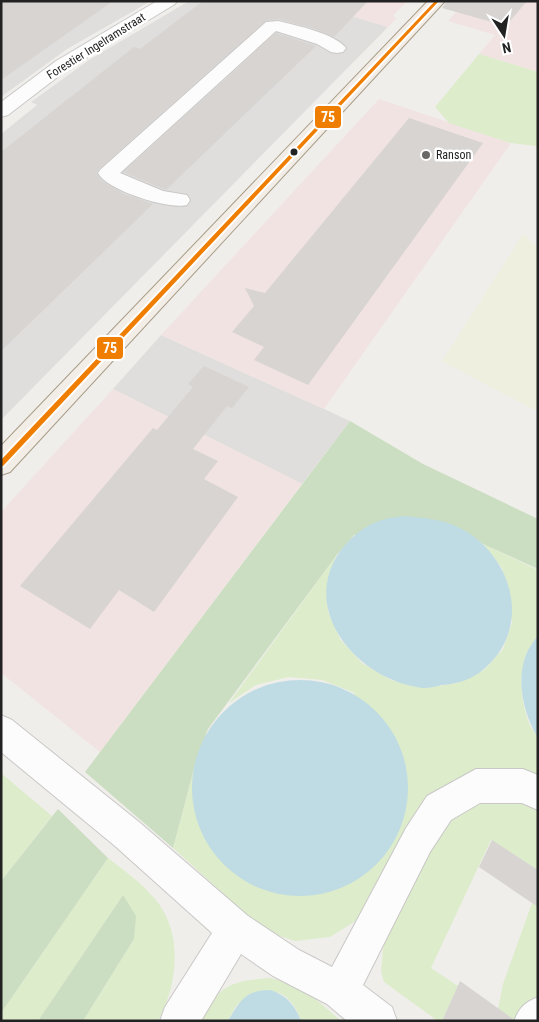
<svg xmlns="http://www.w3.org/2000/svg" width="539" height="1022" font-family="'Roboto Condensed',sans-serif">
	<rect width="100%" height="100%" fill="#f0eeeb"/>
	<path fill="#dfdedc" d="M 1,1 L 151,1 L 67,49 L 1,97 Z
		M 189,1 L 302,1 L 388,27 L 1,420 L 1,134 L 37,105 L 31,102 L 89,60 Z
		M 161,335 L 324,409 L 350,421 L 302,484 L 113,389 Z"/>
	<path fill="#f1e3e1" d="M 302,1 L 407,1 L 393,16 L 397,18 L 388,27 Z
		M 466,1 L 538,1 L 538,72 L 479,54 L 495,35 L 448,21 Z
		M 379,99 L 511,143 L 324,409 L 161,335 Z
		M 113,389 L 302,484 L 100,752 L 1,673 L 1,512 Z"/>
	<path fill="#efefdf" d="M 523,234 L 538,248 L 538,412 L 442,361 Z"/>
	<path fill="#ddeccb" d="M 479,54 L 538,72 L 538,151 L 536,146 L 511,143 L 449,123 L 435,107 Z
		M 483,544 L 538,570 L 538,636 C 516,659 519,696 529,723 C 531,729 537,734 538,740 C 539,754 538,769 538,782 L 495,770 L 467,774 L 443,788 L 376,900 L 354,922 L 330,937 L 295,941 L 265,931 L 173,848 L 196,761 L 194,796 L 355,693 L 322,680 L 289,677 L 256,685 L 229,703 L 336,556 L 327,582 L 328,611 L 340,639 L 362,663 L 391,680 L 425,688 L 457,683 L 484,670 L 503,649 L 512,623 L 502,568 Z
		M 1,773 L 52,816 L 1,881 Z
		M 493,800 L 522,802 L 538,809 L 538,870 L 491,840 L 431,968 L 458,986 L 442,1021 L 438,1021 L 384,982 L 381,972 L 383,949 L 386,938 L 446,821 L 475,804 Z
		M 108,858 C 126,872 146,886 159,904 C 183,938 177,986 158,1021 L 83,1021 L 134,939 L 123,895 L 38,1021 L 1,1021 L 1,1013 Z
		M 532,903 L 538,906 L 538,995 L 517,1021 L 492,1021 L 498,1009 L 503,984 Z
		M 270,978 C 303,986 316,999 341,1021 L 301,1021 C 290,987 264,982 238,1004 C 234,1008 231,1016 228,1021 L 195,1021 C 222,987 226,981 270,978 Z"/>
	<path fill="#cbdec1" d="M 350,421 L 423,464 L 538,519 L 538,569 L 483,544 L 460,528 L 354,535 L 336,556 L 208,729 L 196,761 L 173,848 L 85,772 Z
		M 58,809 L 108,858 L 1,1013 L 1,881 Z
		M 123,895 L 136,916 L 134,939 L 83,1021 L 38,1021 Z"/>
	<path fill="#bfdbe3" d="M 405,516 C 424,518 442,519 460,528 C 513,555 533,628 484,669 C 473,679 457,684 442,685 C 437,686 430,688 424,688 C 356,681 294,605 345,545 C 354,535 366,525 379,521 C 387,518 396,517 405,516 Z
		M 538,636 L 538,738 C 520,709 512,663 538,636 Z
		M192 788a108 108 0 1 1 216 0a108 108 0 1 1-216 0Z
		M 271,990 C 287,996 295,1005 301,1021 L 228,1021 C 240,1000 246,990 271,990 Z"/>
	<path fill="#d7d4d2" d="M 1,1 L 113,1 L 1,80 Z
		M 203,1 L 368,1 L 334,37 L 315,29 L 278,19 L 265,21 L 100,168 L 96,173 L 102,181 L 124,194 L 153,204 L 1,351 L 1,152 L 134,47 L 140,49 Z
		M 447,1 L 527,1 L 506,26 L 442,8 Z
		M 276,33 L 316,46 L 166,190 L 123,172 Z
		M 409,118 L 483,143 L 308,385 L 254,360 L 264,347 L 232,332 L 254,306 L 245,288 L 265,293 Z
		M 204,366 L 249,387 L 232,408 L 227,406 L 193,449 L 218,461 L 204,479 L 238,497 L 154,612 L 119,590 L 90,629 L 20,586 L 153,428 L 157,430 L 193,387 L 188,384 Z
		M 492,840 L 538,870 L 538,907 L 479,867 Z
		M 460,981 L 513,1019 L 512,1021 L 442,1021 Z"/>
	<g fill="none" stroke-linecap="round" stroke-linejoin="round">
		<g stroke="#c9c8c7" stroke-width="2">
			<path id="minor" d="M 157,1 L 177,1 L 175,4 L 68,69 L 8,115 L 1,117 L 1,102 L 56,61 Z
				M 278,21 C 295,25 336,34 346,48 L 343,52 L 337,53 L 331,52 L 317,44 L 276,31 L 120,173 L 163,191 L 187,195 L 190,200 L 187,205 C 169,210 106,190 98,173 L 101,169 L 266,22 Z
				M 1,715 L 12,720 L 139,822 L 248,916 L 299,950 L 332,967 L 406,828 L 427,796 L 476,769 L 523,769 L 538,775 L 538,810 L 522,803 L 480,803 L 451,820 L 430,852 L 363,985 L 392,1007 L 397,1021 L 347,1021 L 327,1004 L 273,976 L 241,954 L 201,1021 L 160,1021 L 165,1007 L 212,933 L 115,846 L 1,752 Z
				M 538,997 L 538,1021 L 514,1021 C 520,1007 524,1003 538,997 Z"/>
		</g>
		<g stroke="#a79c86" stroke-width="2">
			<path id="major" d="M 428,1 L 445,1 L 10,472 L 1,475 L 1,446 Z"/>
		</g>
		<use href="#minor" fill="#fdfcfc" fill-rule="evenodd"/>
		<use href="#major" fill="#f3ede7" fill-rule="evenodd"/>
		<g stroke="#fff" stroke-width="4">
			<path id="bus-1" d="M 435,1 L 439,1 L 3,466 L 1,466 L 1,460 Z"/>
		</g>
		<use href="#bus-1" fill="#ef7d00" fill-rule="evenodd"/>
	</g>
	<circle fill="#222" stroke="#fff" stroke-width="2" cx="294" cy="152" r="4.5"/>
	<circle fill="#6a6968" stroke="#fff" stroke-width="2" cx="426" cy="155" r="5"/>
	<g text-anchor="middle" stroke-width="5" stroke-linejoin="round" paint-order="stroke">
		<g font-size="12" fill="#222" stroke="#fff">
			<text transform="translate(96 46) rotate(-32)" y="4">Forestier Ingelramstraat</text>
		</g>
		<g font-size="12" fill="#222" stroke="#fff" text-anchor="start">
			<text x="436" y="159">Ranson</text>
		</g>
	</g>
	<g stroke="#fff" stroke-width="2">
		<rect x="314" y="105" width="28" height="24" rx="5" fill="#ef7d00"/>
		<rect x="96" y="336" width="28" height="24" rx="5" fill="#ef7d00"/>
	</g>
	<g font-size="14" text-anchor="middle" font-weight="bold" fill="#fff">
		<text x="328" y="122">75</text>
		<text x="110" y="353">75</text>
	</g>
	<rect width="539" height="1022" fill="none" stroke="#222222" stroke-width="5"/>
	<g transform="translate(504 35) rotate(168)" stroke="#ffffff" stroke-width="4" paint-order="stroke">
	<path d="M0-4L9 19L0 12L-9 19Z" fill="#222222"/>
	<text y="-8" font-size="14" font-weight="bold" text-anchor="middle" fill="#222222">N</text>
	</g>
</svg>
